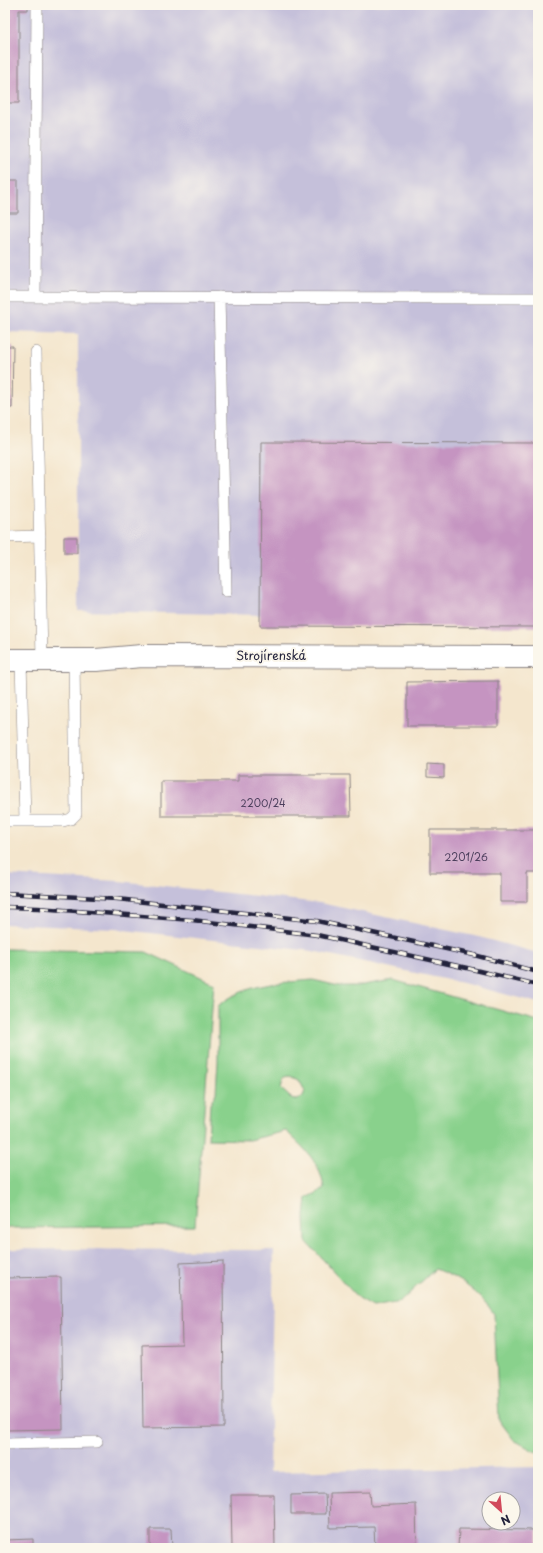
<svg xmlns="http://www.w3.org/2000/svg" width="543" height="1553" font-family="'Playpen Sans',sans-serif">
	<rect width="100%" height="100%" fill="#fbf7ec"/>
	<filter id="ink" filterUnits="userSpaceOnUse"><feTurbulence type="fractalNoise" baseFrequency=".025" numOctaves="2"/><feDisplacementMap in="SourceGraphic" scale="8" xChannelSelector="R" yChannelSelector="G"/><feConvolveMatrix kernelMatrix="1 2 1 2 8 2 1 2 1" color-interpolation-filters="sRGB"/></filter>
	<filter id="wash" filterUnits="userSpaceOnUse"><feTurbulence type="fractalNoise" baseFrequency=".012" numOctaves="4" result="noise"/><feDisplacementMap in="SourceGraphic" scale="16" xChannelSelector="R" yChannelSelector="G"/><feGaussianBlur stdDeviation="0.9" result="paint"/><feColorMatrix in="noise" values="0 0 0 0 0 0 0 0 0 0 0 0 0 0 0 0 0 1.4 0 .05"/><feComposite in="paint" operator="in"/></filter>
	<g filter="url(#wash)">
		<rect width="100%" height="100%" fill="#f4e6cd"/>
		<path fill="#c5c0da" fill-rule="evenodd" d="M 5,5 L 538,5 L 538,621 L 78,611 L 78,334 L 5,332 Z
			M 5,875 L 119,881 L 320,903 L 479,937 L 538,953 L 538,1003 L 467,984 L 312,951 L 115,929 L 5,924 Z
			M 5,1249 L 274,1250 L 269,1472 L 538,1467 L 538,1548 L 5,1548 ZM 489,1499 L 513,1499 L 513,1523 L 489,1523 Z"/>
		<path fill="#89d18c" stroke="#567a64" fill-rule="evenodd" d="M 5,949 L 146,952 L 214,983 L 195,1226 L 5,1228 Z
			M 313,980 L 339,986 L 357,986 L 393,980 L 538,1021 L 538,1452 L 534,1451 L 514,1440 L 499,1420 L 494,1314 C 480,1292 459,1278 435,1269 L 400,1302 L 373,1307 L 359,1299 L 306,1241 L 305,1216 L 307,1198 L 324,1189 C 321,1163 304,1148 286,1131 L 249,1140 L 208,1139 L 210,1104 L 216,1093 L 218,1062 L 218,1006 C 246,983 279,983 313,980 ZM 291,1076 L 299,1080 L 305,1091 L 303,1096 L 298,1100 L 291,1098 L 281,1089 L 283,1079 Z"/>
		<g id="blocks">
			<path fill="#c594c1" d="M 5,5 L 28,5 L 28,10 L 19,10 L 19,103 L 5,103 Z
				M 5,181 L 18,181 L 18,213 L 5,213 Z
				M 5,346 L 13,346 L 12,408 L 5,408 Z
				M 261,442 L 538,443 L 538,627 L 260,626 Z
				M 64,537 L 77,537 L 77,553 L 64,553 Z
				M 498,681 L 498,726 L 407,726 L 407,682 Z
				M 427,764 L 444,765 L 444,778 L 427,777 Z
				M 238,775 L 350,775 L 351,816 L 161,816 L 161,781 L 238,781 Z
				M 430,830 L 538,830 L 538,873 L 527,873 L 527,902 L 500,902 L 500,873 L 430,873 Z
				M 223,1261 L 224,1427 L 143,1428 L 142,1345 L 182,1344 L 180,1263 Z
				M 61,1277 L 63,1429 L 5,1430 L 5,1278 Z
				M 370,1492 L 371,1506 L 416,1504 L 417,1548 L 375,1548 L 374,1527 L 330,1528 L 329,1493 Z
				M 325,1494 L 326,1514 L 291,1514 L 291,1495 Z
				M 231,1495 L 274,1495 L 275,1548 L 232,1548 Z
				M 150,1529 L 171,1529 L 172,1548 L 150,1548 Z
				M 459,1529 L 538,1530 L 538,1548 L 458,1548 Z
				M 33,1539 L 33,1548 L 5,1548 L 5,1540 Z"/>
		</g>
	</g>
	<g filter="url(#ink)">
		<use href="#blocks" fill-opacity="0" stroke="#8b8484" stroke-width="1"/>
		<g fill="none" stroke-linecap="round" stroke-linejoin="round">
			<g stroke="#8b8484" stroke-width="12">
				<path id="lane" d="M 5,297 L 538,298
					M 35,297 L 37,5
					M 219,297 L 226,592
					M 36,352 L 42,660
					M 5,537 L 40,536
					M 21,660 L 25,821
					M 5,821 L 63,821 L 71,819 L 76,814 L 74,660
					M 5,1444 L 97,1442"/>
			</g>
			<g stroke="#8b8484" stroke-width="24">
				<path id="street" d="M 5,660 L 96,660 L 142,656 L 538,657"/>
			</g>
			<use href="#lane" stroke="#fff" stroke-width="11"/>
			<use href="#street" stroke="#fff" stroke-width="22"/>
			<g stroke="#22223b" stroke-width="4.5">
				<path id="rail" d="M 5,893 L 117,899 L 317,921 L 474,955 L 538,972
					M 5,907 L 38,908 L 192,920 L 317,935 L 467,968 L 538,985"/>
			</g>
			<use href="#rail" stroke="#fbf7ec" stroke-width="3" stroke-dasharray="9" stroke-linecap="butt"/>
		</g>
	</g>
	<g text-anchor="middle" stroke-width="4" stroke-linejoin="round" paint-order="stroke">
		<g font-size="10" fill="#4b3e5c">
			<text x="263" y="807">2200/24</text>
			<text x="466" y="861">2201/26</text>
		</g>
		<g font-size="12" fill="#22223b" stroke="#fbf7ec">
			<text x="271" y="660">Strojírenská</text>
		</g>
	</g>
	<rect width="543" height="1553" fill="none" stroke="#fbf7ec" stroke-width="20"/>
	<g transform="translate(501 1511) rotate(153)"><circle r="19" fill="#fbf7ec" stroke="#a4a2a5"/>
	<path d="M0-3L7 15L0 10L-7 15Z" fill="#d1495b"/>
	<text y="-6" font-size="11" font-weight="bold" text-anchor="middle" fill="#22223b">N</text>
	</g>
</svg>
